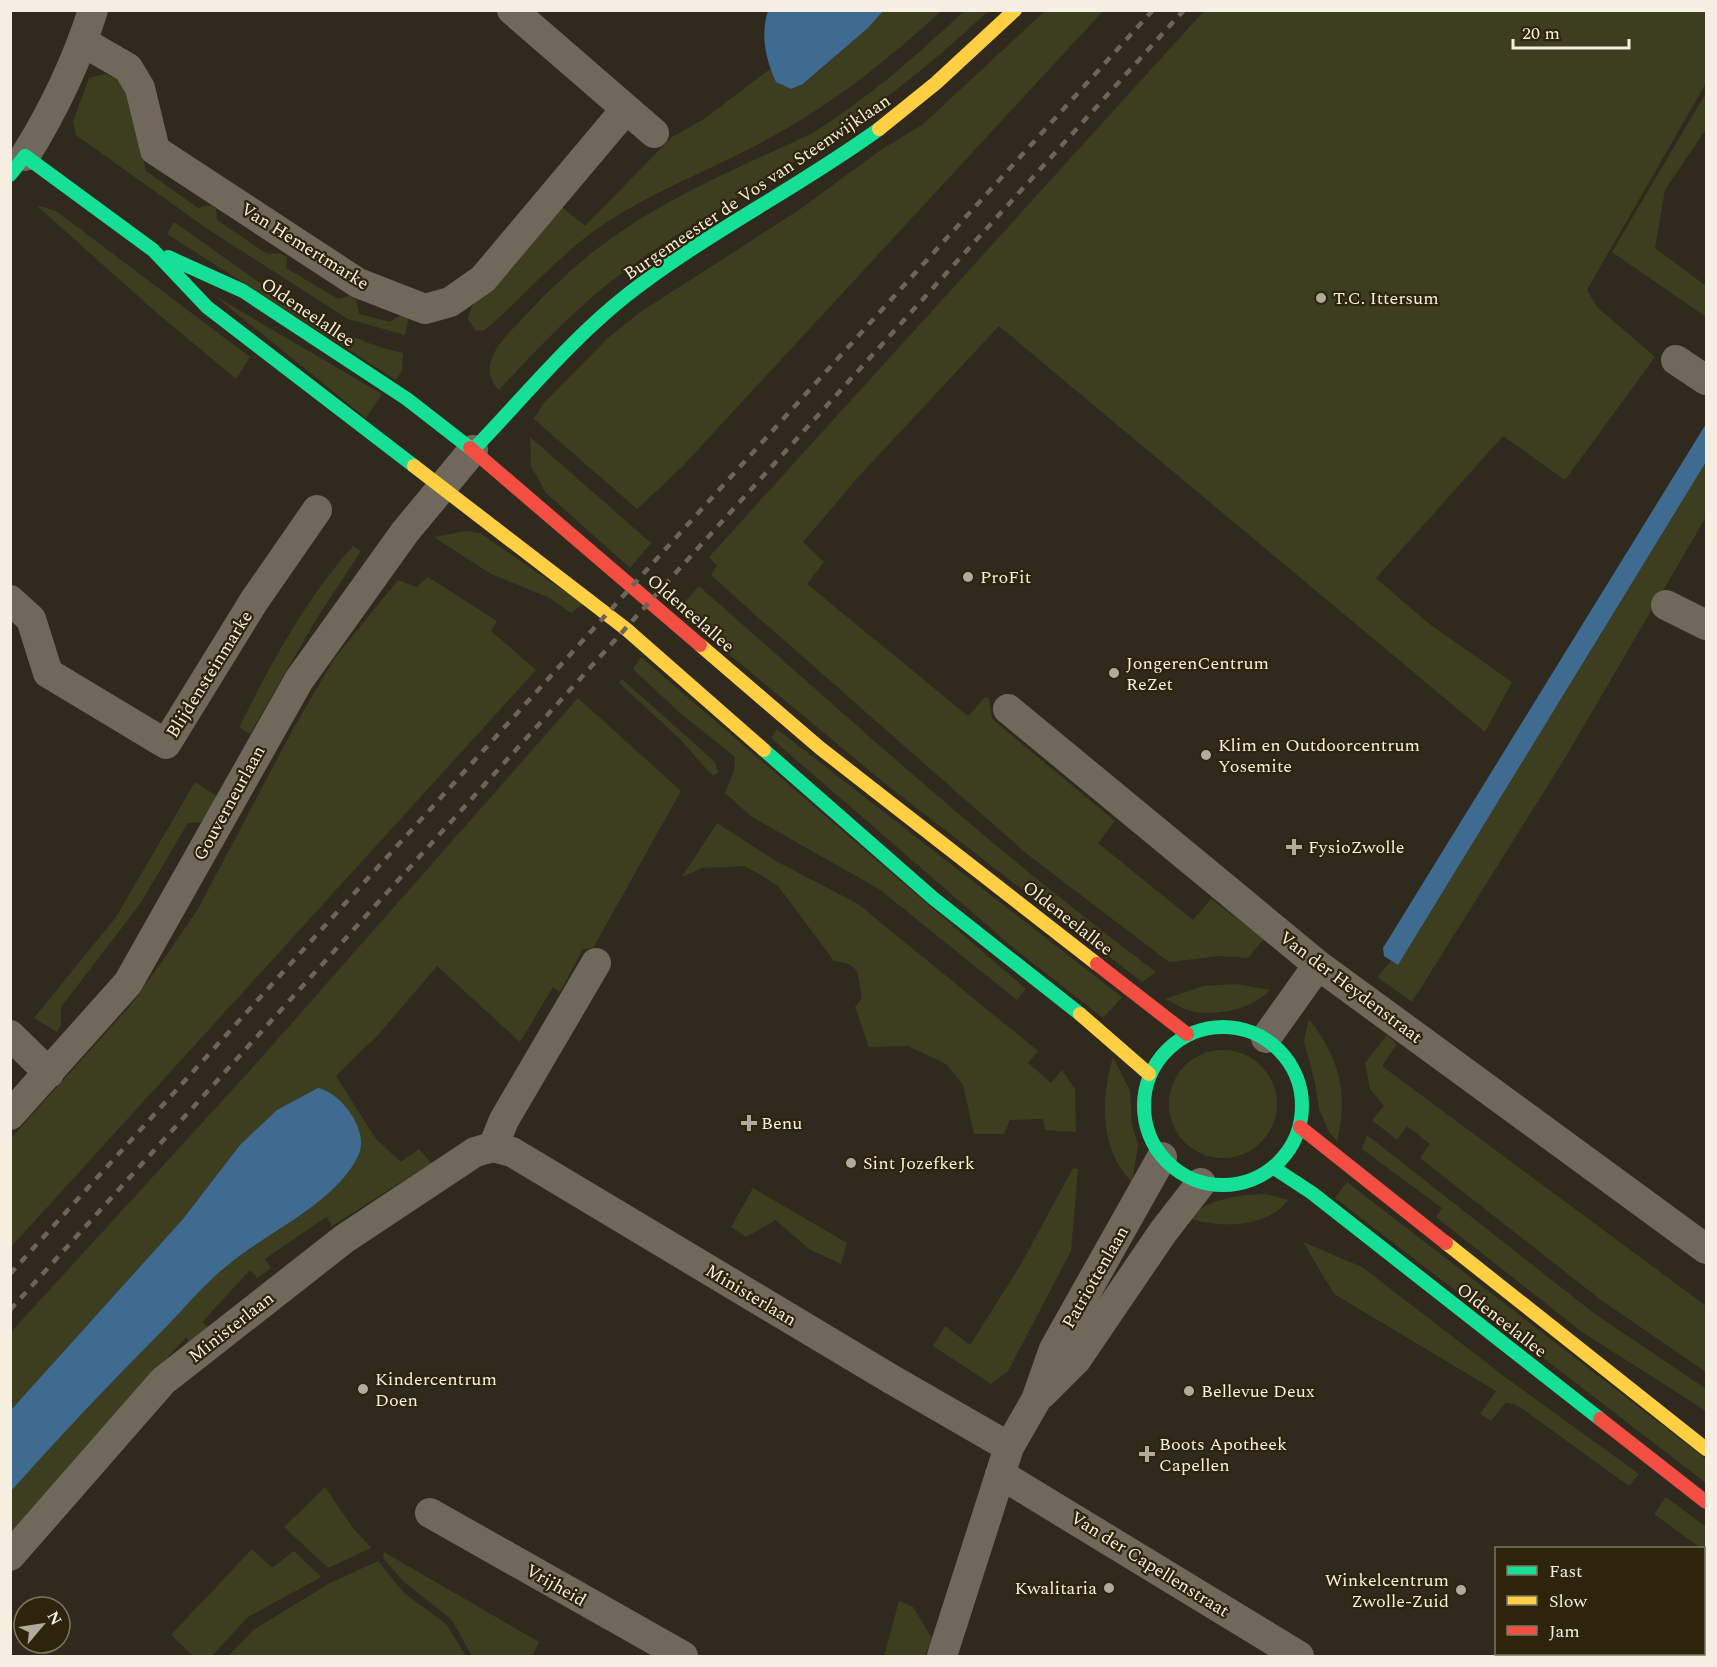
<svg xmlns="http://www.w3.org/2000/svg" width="1717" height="1667" font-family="Spectral,serif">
	<rect width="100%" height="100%" fill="#302a1e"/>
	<path fill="#3c3e1f" d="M 965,10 L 988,11 C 921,75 849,127 771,177 C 718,210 664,240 614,279 C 572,312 536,350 499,390 C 475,364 503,340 520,321 C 550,289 583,257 619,233 C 678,192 747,164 811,134 C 867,99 917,56 965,10 Z
		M 1046,10 L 1103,11 L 681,468 L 637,509 L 534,419 L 543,404 L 607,339 L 639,313 L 799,210 L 882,149 L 922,125 Z
		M 883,11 L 941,11 C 882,66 818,115 745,151 C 698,175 649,194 604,224 C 560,253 525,296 485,330 L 476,331 L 468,319 C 471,291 541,229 562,207 L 585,226 L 672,137 L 704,119 L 770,69 L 776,82 L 791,89 L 804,84 L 868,28 Z
		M 1204,11 L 1706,11 L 1706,83 L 1587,290 L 1597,307 L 1655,357 L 1565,480 L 1503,436 L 1376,578 L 1428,623 L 1512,682 L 1485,732 L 999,326 L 860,475 L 803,542 L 824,562 L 807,584 L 968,716 L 985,697 L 989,698 L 992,718 L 998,724 L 1115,821 L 1098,843 L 1193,920 L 1211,899 L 1264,939 L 1248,958 L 1221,956 L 1169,962 L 1027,854 L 752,612 L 711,575 L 717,566 L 709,557 Z
		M 105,74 L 116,78 L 130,93 L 146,171 L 198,208 L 210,205 L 216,209 L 217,220 L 267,254 L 279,253 L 287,257 L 286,268 L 338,299 L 350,296 L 356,299 L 359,314 L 390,322 L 403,313 L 409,316 L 405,335 L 348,319 L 209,230 L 76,135 L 73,122 L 89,78 Z
		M 1706,93 L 1706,129 L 1665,190 L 1655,248 L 1706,286 L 1706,317 L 1612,252 Z
		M 36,205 L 56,211 L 250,357 L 236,379 L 158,314 Z
		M 174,222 C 243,269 321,336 403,353 L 402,371 L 396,380 L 167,234 Z
		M 215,296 L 382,394 L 366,418 Z
		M 530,437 L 651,543 L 630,568 L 546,493 L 531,466 Z
		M 1706,462 L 1706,517 L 1565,758 L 1412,1002 L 1377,977 L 1391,961 L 1398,965 Z
		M 466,531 L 480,533 L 583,604 L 571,613 L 550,598 L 491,574 L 434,537 Z
		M 353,546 L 361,551 L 317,618 L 250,734 L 239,727 C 272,662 305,600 353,546 Z
		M 428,577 L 497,621 L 491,631 L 536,670 L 11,1247 L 11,1138 L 130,1006 L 168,953 L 198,909 L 293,729 L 334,659 L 398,580 L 416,587 Z
		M 699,586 C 849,718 996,853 1156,972 L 1142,982 L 883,782 L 677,611 Z
		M 641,657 L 1026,989 L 1017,1000 L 879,889 L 752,817 L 725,793 L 734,771 L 735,757 L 679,712 L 633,669 Z
		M 622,679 L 715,762 L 718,772 L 714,776 L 710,773 L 680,739 L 619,683 Z
		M 578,698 L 681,791 L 593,948 L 583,949 L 560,992 L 553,987 L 520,1042 L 437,966 L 378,1035 L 336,1076 L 376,1139 L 401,1162 L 419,1149 L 431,1163 L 332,1226 L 326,1217 L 265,1259 L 271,1268 L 257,1278 L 250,1270 L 202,1322 L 208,1327 L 191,1345 L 186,1337 L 21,1521 L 18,1537 L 11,1531 L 11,1491 C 60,1436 111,1382 164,1329 C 185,1308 205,1283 228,1265 C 273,1228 339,1204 362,1146 L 240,1145 L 183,1219 L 11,1410 L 11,1332 L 255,1065 Z
		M 777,729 L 1122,997 L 1103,1018 L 1010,945 L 771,738 Z
		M 195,782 L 218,797 L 206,822 L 188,823 L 140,904 L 61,1007 L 61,1025 L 57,1032 L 34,1018 L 116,917 Z
		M 717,823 L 776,861 L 858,904 L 1038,1051 L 1028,1063 L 1051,1083 L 1062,1070 L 1075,1089 L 1076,1132 L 1045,1130 L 1043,1119 L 1010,1120 L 1004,1134 L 974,1134 L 963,1085 L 946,1064 L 908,1046 L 869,1047 L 855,1007 L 862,998 C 857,974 862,964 834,961 L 778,886 L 761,875 L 744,866 L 702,868 L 682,877 Z
		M 1236,984 L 1270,990 C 1252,1009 1217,1017 1191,1011 C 1182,1009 1173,1002 1165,999 L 1203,986 Z
		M 1309,1019 C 1339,1057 1349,1094 1337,1141 L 1329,1132 L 1319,1109 L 1315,1083 L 1304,1041 Z
		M 1387,1035 L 1397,1044 L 1382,1066 L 1706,1306 L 1706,1372 L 1601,1300 L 1420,1158 L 1430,1144 L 1407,1126 L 1397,1140 L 1372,1120 L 1384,1106 L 1370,1089 L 1365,1063 Z
		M1169 1104a54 54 0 1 1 108 0a54 54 0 1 1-108 0Z
		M 1113,1057 L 1130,1091 L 1132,1125 L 1138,1145 L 1132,1182 C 1099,1149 1101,1098 1113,1057 Z
		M 1367,1135 L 1595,1314 L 1706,1389 L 1706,1411 L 1582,1332 L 1436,1217 L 1442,1208 L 1362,1149 Z
		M 1073,1168 L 1078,1169 L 1071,1251 L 1008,1371 L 991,1384 L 933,1346 L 945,1326 L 970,1345 L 1020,1266 Z
		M 1347,1182 L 1706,1459 L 1706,1483 L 1335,1198 Z
		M 753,1188 L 847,1243 L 841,1264 L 809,1249 L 776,1220 L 746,1237 L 731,1227 Z
		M 1267,1194 L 1288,1200 C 1267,1229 1219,1228 1187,1218 C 1211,1198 1237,1195 1267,1194 Z
		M 1303,1242 L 1362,1267 L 1509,1380 L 1639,1474 L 1629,1486 L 1520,1407 L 1506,1402 L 1491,1421 L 1480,1414 L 1496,1391 L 1334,1294 Z
		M 325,1487 L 353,1528 L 371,1548 L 328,1568 L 284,1527 Z
		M 1666,1497 L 1706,1527 L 1706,1552 L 1654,1514 Z
		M 252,1549 L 272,1568 L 294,1551 L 321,1577 L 248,1617 L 212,1656 L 193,1656 L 171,1635 Z
		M 384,1552 L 539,1642 L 532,1656 L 472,1656 L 451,1619 L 404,1582 L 383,1558 Z
		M 378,1561 L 404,1593 L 446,1624 L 466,1656 L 228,1656 L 253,1630 L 330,1583 Z
		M 899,1601 L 913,1607 L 932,1638 L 925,1656 L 884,1656 Z"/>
	<path fill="#406b91" d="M 768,11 L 768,10 L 883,11 L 868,28 L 803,84 L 791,89 L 776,82 C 766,60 760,35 768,11 Z
		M 1706,424 L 1706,462 L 1398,965 L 1384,956 L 1383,948 Z
		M 318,1088 C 342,1093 369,1131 359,1154 C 337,1203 267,1232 228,1265 C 205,1283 185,1308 164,1329 C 111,1382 60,1436 11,1491 L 11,1410 L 183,1219 L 240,1145 L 277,1110 Z"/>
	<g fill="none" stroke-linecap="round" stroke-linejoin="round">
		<path stroke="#70685a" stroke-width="30" d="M 512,10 L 654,133
			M 83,42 L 128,68 L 140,88 L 155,150 L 358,283 L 425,309 L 450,302 L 483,279 L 626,109
			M 25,156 C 53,111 77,61 93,10
			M 1676,360 L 1706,380
			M 10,600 L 31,619 L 48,673 L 166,744 L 254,601 L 317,510
			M 1666,605 L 1706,625
			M 1008,709 L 1318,965 L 1706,1249
			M 10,1035 L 49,1073
			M 1266,1038 L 1318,965
			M 10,1115 L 128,983 L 299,680 L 405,532 L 473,450
			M 493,1147 L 504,1120 L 596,963
			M 1042,1394 L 1076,1360 L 1163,1232 L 1201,1183
			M 1000,1474 L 1299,1656
			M 430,1513 L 683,1656
			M 10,1556 L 163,1381 L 344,1239 L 475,1152 L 493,1147 L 512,1152 L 891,1379 L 1009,1447
			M 942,1656 L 1009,1447 L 1036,1400 L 1054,1349 L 1162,1157"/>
		<path stroke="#16e098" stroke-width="14" d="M 10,175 L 25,156 L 153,250 L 207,307 L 414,466
			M 168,257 L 243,291 L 407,399 L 470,448
			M 473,450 C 523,398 570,340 627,295 C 706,233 798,188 879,129
			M 764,750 L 933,898 L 1080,1014
			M1144 1106a79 79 0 1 1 158 0a79 79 0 1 1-158 0Z
			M 1274,1168 L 1312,1193 L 1600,1419"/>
		<path stroke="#ffcf43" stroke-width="14" d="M 879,129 L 936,83 L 1015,10
			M 414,466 L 626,629 L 764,750
			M 700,645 L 820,748 L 1097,964
			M 1080,1014 L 1149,1074
			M 1446,1243 L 1706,1449"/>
		<path stroke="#f24e42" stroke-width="14" d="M 470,448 L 700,645
			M 1097,964 L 1187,1034
			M 1300,1127 L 1446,1243
			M 1600,1419 L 1706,1502"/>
		<path stroke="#6c665a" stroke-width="4.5" stroke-dasharray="8 8" stroke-linecap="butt" d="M 10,1274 L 1153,10
			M 10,1310 L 1184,10"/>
	</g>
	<g fill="#b1aa9d" stroke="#2e240c" stroke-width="2">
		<circle cx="1321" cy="298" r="6"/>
		<circle cx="968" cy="577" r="6"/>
		<circle cx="1114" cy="673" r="6"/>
		<circle cx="1206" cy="755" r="6"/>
		<path d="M1291 838h6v6h6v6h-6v6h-6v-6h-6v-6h6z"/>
		<path d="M746 1114h6v6h6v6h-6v6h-6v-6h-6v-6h6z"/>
		<circle cx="851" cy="1163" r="6"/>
		<circle cx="363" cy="1389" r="6"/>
		<circle cx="1189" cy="1391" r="6"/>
		<path d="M1144 1445h6v6h6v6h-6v6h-6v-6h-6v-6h6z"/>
		<circle cx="1109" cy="1588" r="6"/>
		<circle cx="1461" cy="1590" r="6"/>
	</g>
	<g text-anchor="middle" stroke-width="4.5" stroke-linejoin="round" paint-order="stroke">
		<g font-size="18" fill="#f6efe1" stroke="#2e240c">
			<text transform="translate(757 187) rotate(-34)" y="6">Burgemeester de Vos van Steenwijklaan</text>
			<text transform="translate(305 246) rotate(32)" y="6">Van Hemertmarke</text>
			<text transform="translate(308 312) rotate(34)" y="6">Oldeneelallee</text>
			<text transform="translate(691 613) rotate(41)" y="6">Oldeneelallee</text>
			<text transform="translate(209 674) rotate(-58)" y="6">Blijdensteinmarke</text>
			<text transform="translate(229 803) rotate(-61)" y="6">Gouverneurlaan</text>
			<text transform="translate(1068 918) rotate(38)" y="6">Oldeneelallee</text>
			<text transform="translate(1351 987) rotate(37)" y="6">Van der Heydenstraat</text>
			<text transform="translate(1095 1277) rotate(-60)" y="6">Patriottenlaan</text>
			<text transform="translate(751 1295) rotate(31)" y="6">Ministerlaan</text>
			<text transform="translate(1502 1320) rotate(38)" y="6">Oldeneelallee</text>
			<text transform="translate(231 1327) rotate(-38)" y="6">Ministerlaan</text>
			<text transform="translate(1150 1564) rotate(32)" y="6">Van der Capellenstraat</text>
			<text transform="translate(556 1585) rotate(30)" y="6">Vrijheid</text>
		</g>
		<g font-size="18" fill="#f6efe1" stroke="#2e240c" text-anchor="start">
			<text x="1333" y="304">T.C. Ittersum</text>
			<text x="980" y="583">ProFit</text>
			<text x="1126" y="669">JongerenCentrum<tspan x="1126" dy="21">ReZet</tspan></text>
			<text x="1218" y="751">Klim en Outdoorcentrum<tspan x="1218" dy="21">Yosemite</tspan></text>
			<text x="1308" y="853">FysioZwolle</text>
			<text x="761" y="1129">Benu</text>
			<text x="863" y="1169">Sint Jozefkerk</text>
			<text x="375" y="1385">Kindercentrum<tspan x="375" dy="21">Doen</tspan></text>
			<text x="1201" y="1397">Bellevue Deux</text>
			<text x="1159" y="1450">Boots Apotheek<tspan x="1159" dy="21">Capellen</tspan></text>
			<text x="1449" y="1586" text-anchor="end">Winkelcentrum<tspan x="1449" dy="21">Zwolle-Zuid</tspan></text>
			<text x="1097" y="1594" text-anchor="end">Kwalitaria</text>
		</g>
	</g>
	<rect width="1717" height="1667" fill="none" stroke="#f6efe1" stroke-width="24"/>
	<rect x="1495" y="1547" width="210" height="108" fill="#2e240c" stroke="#7e7561" stroke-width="1.5"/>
	<rect x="1507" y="1566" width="30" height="9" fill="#16e098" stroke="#7e7561" stroke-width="1.5"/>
	<text x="1549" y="1577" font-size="18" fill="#f6efe1">Fast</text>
	<rect x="1507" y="1596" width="30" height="9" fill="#ffcf43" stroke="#7e7561" stroke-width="1.5"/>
	<text x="1549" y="1607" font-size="18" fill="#f6efe1">Slow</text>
	<rect x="1507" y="1626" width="30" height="9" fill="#f24e42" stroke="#7e7561" stroke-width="1.5"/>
	<text x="1549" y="1637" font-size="18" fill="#f6efe1">Jam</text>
	<g transform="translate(42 1625) rotate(61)"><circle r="28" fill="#2e240c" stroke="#7e7561" stroke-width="1.5"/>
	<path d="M0-4.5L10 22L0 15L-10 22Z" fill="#b1aa9d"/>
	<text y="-9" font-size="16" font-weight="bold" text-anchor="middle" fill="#f6efe1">N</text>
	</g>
	<path d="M1513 39v9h116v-9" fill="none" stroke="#f6efe1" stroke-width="3"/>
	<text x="1522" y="39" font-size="18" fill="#f6efe1" stroke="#2e240c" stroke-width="4.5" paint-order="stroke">20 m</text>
</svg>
